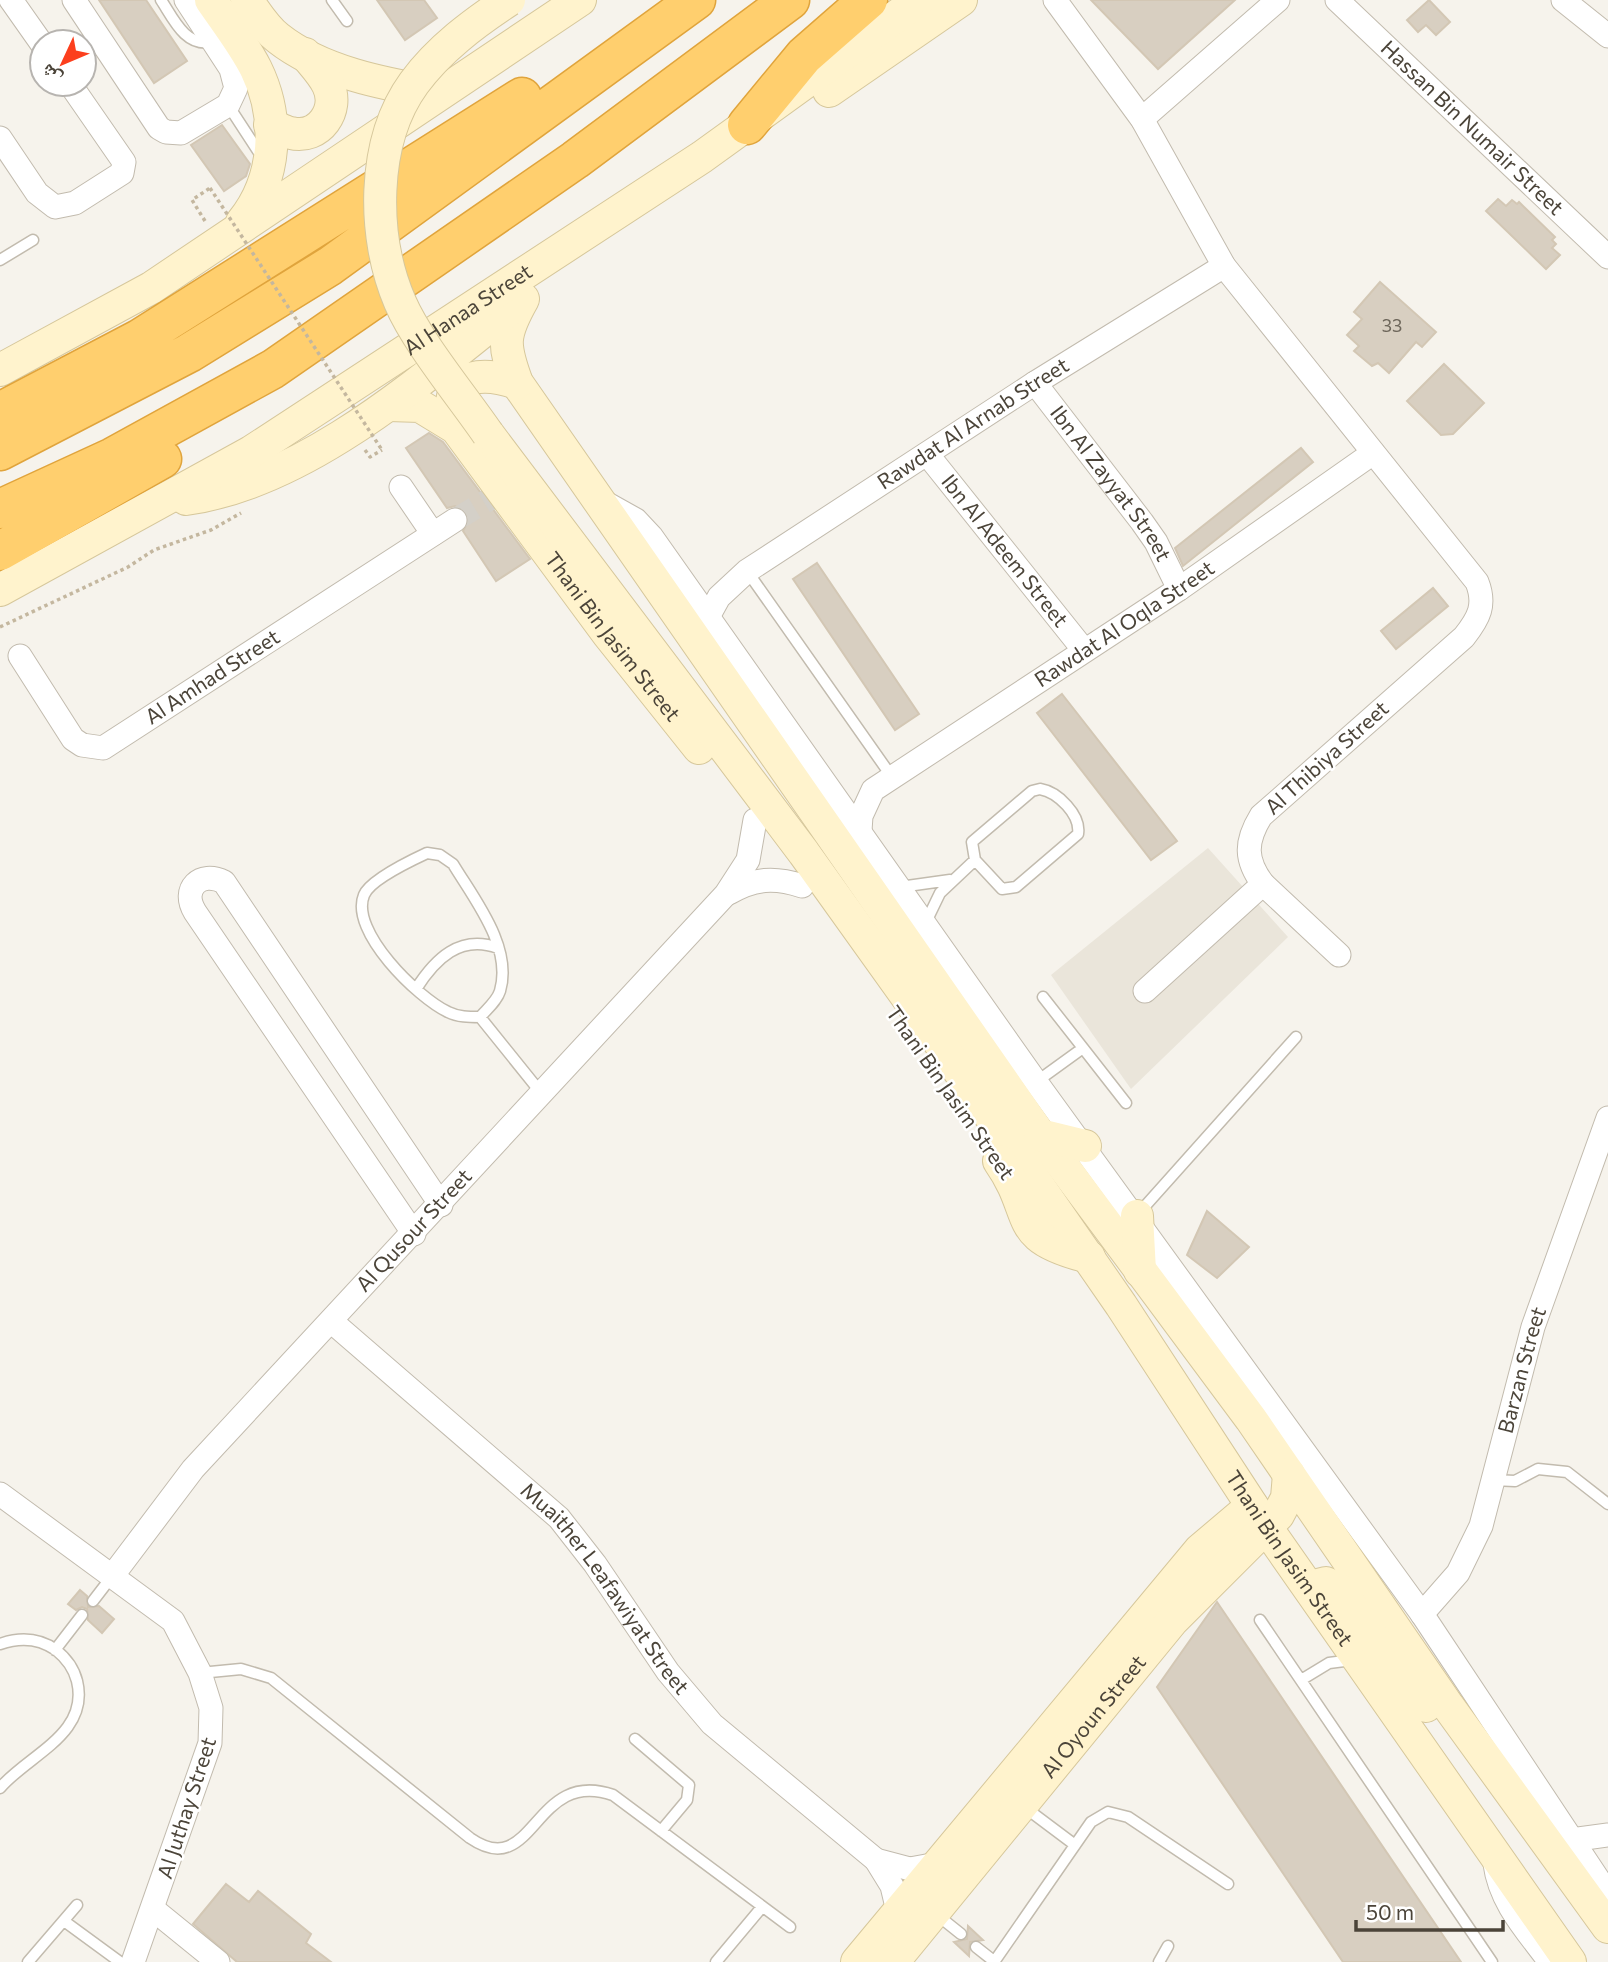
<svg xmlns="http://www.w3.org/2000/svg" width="1608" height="1962" font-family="Commissioner,'Noto Naskh Arabic',sans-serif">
	<rect width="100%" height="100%" fill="#f6f3ec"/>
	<path fill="#eae5da" d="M 1208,848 L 1288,937 L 1131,1089 L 1051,975 Z"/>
	<path fill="#d8cfc1" stroke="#d3c7b4" stroke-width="2" d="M 99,0 L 146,0 L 187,61 L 154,83 Z
		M 377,0 L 424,0 L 437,18 L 405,40 Z
		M 1091,0 L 1235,0 L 1158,69 Z
		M 1429,0 L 1450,22 L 1436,35 L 1426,25 L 1418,32 L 1407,20 Z
		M 222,125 L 250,164 L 246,176 L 224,191 L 191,145 Z
		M 1498,199 L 1506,206 L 1512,200 L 1517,204 L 1519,202 L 1555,237 L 1552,240 L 1556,244 L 1552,248 L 1560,255 L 1546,269 L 1486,211 Z
		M 1380,282 L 1436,332 L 1422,347 L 1416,342 L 1389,373 L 1378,363 L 1372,366 L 1354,351 L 1359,346 L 1347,335 L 1362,319 L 1354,312 Z
		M 1444,364 L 1484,403 L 1453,434 L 1441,435 L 1407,401 Z
		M 429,433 L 443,442 L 530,559 L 496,581 L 463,531 L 469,520 L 466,512 L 455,506 L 447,508 L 406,448 Z
		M 1301,448 L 1313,462 L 1183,566 L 1175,548 Z
		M 817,563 L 919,714 L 895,730 L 793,579 Z
		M 1433,588 L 1448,606 L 1396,649 L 1381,631 Z
		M 1062,694 L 1177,841 L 1151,860 L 1037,713 Z
		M 1207,1211 L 1249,1247 L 1217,1278 L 1187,1255 Z
		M 80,1590 L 87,1596 L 88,1607 L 99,1606 L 114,1619 L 102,1633 L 88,1620 L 87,1609 L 82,1607 L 76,1610 L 68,1604 Z
		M 1217,1602 L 1461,1962 L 1343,1962 L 1157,1687 Z
		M 226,1884 L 249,1902 L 258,1891 L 311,1934 L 306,1943 L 331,1962 L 237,1962 L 193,1924 Z
		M 968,1926 L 983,1940 L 970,1942 L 969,1956 L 954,1942 L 967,1939 Z"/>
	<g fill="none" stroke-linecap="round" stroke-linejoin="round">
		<path stroke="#d4d0c8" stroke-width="23" stroke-dasharray="23 11" stroke-linecap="butt" d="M 455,520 L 490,499"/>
		<g stroke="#c2bbae" stroke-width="13">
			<path id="lane" d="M 161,0 C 173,18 185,47 211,42
				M 332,0 L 347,21
				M 228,105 L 258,151
				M 0,260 L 33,240
				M 747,571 L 892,777
				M 1040,789 C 1058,792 1081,815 1078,834 L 1016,887 L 1002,889 L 975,860 L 972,842 L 1032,791 Z
				M 427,853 L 440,855 L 453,864 C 474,899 513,947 500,991 C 497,1001 487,1009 480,1017 C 469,1017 458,1017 448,1012 C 418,998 349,931 364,895 C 370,880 412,860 427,853 Z
				M 900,887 L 950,880
				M 926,922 L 940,893 L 975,860
				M 416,989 C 435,959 460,934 498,948
				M 480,1017 L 542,1094
				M 1083,1048 L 1126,1103
				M 1036,1082 L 1083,1048 L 1043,997
				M 1138,1214 L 1296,1037
				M 1493,1480 L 1515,1481 L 1538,1469 L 1567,1472 L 1608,1504
				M 93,1601 L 113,1575
				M 1260,1620 L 1492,1962
				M 0,1644 C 20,1637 39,1638 56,1650 C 66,1658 74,1669 77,1681 C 90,1734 28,1755 0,1788
				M 55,1650 L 82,1615
				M 200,1673 L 241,1669 L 271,1678 L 470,1838 C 535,1883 533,1767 613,1795 L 790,1927
				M 1301,1680 L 1329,1663 L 1352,1660
				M 635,1739 L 689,1785 L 687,1800 L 661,1831
				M 1023,1806 L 1075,1845
				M 936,1914 L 961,1934
				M 64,1921 L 120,1962
				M 976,1947 L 995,1962
				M 28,1962 L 77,1905
				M 716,1962 L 762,1907
				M 994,1962 L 1091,1822 L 1108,1812 L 1128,1817 L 1228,1884
				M 1159,1962 L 1168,1946"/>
		</g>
		<g stroke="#c2bbae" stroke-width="25">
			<g id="street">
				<path d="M 11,0 L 42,44"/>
				<path d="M 74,0 L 159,128 L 166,132 L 181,133 L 228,105 L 236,88 L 231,69 L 186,0"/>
				<path d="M 1055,0 L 1142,119 L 1224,266 L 1477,582 C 1486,605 1479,618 1464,637 L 1261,816 C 1245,842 1245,860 1263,884 L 1339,955"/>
				<path id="s1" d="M 1337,0 L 1608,257"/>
				<path d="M 1563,0 L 1608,36"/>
				<path d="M 1142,119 L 1278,0"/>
				<path d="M 0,138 L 37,193 L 55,207 L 75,203 L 122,173 L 124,162 L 70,84"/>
				<path id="s2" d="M 1035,383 L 1142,522 L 1156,542 L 1179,589"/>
				<path id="s3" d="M 927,454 L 1083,649"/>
				<path d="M 401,487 L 433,534"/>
				<path d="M 602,501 L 636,520 L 651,536 L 1036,1082 L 1422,1614 L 1608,1894"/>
				<path id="s4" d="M 708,617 L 719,597 L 747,571 L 1035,383 L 1224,266"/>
				<path id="s5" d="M 20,656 L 73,739 L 82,745 L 103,748 L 455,520"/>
				<path id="s6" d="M 860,831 L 861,816 L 873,790 L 1179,589 L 1373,453"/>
				<path d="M 729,893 C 754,878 775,877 802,886"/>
				<path d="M 1145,991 L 1263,884"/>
				<path d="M 414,1234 L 195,912 C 181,889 200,870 224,882 L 441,1205"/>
				<path id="s7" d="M 331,1321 L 559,1518 L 595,1564 L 668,1672 L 712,1724 L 876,1860 L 892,1886 L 898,1911"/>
				<path d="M 0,1494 L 173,1621 L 200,1673 L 211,1708 L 210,1743 L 133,1962"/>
				<path id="s8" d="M 113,1575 L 193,1469 L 726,894 L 748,860 L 755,820"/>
				<path id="s9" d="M 1422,1614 L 1458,1573 L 1481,1526 L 1533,1327 L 1608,1118"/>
				<path d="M 1571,1840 L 1608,1835"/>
				<path d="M 876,1860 L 910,1869 L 937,1864"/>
				<path d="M 1495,1864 C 1500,1903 1528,1932 1550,1962"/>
				<path d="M 154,1910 L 218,1962"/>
			</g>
		</g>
		<g stroke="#d6c79b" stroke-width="34">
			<g id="secondary">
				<path d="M 211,0 C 226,22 244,45 256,69 C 280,118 277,179 242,222"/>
				<path d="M 247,0 C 256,13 265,28 278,38 C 321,72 384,84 437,93"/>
				<path d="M 829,91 L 961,0"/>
				<path d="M 270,125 C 277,127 284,132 291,133 C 319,140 340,110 328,85 C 323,74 313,64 305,54"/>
				<path d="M 523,299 C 502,336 503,345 517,383 L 1040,1135 L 1251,1419 L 1448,1706 L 1608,1927"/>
				<path d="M 0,370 L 151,288 L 580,0"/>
				<path id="s10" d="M 389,405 L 420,406 L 456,428 L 608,634 L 699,748"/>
				<path d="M 452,415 C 447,370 488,373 517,383"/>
				<path id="s11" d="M 488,434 L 804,853 L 930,1029 L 1121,1305 L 1266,1527 L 1570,1962"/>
				<path d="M 186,499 C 308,482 424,377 517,304"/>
				<path id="s12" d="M 0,590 L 251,452 L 702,157 L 919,0"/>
				<path d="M 1040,1135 L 1085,1146"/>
				<path d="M 999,1161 C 1038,1217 1008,1237 1089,1257"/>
				<path d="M 1137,1216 L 1140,1271"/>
				<path d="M 1310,1587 L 1326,1583 L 1340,1590 L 1406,1685 L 1426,1706"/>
				<path d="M 857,1962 L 1200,1550 L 1252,1506"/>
				<path id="s13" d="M 893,1962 L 1172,1621 L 1278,1515 L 1287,1498 L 1289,1474"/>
			</g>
		</g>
		<g stroke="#e0a43c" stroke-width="41">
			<path id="highway" d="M 747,125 L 804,56 L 868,0
				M 0,412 L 139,339 L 522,97
				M 0,451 L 189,353 L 330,266 L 696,0
				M 0,509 L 113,457 L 273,369 L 575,160 L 790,0
				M 0,551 L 162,459"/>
		</g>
		<path stroke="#c4b79f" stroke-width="3.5" stroke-dasharray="3.5 3.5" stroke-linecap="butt" d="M 205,221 L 192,200 L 210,188
			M 365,450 L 370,457 L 382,450
			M 0,627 L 128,567 L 154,550 L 211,530 L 241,513"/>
		<use href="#lane" stroke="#fff" stroke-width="10"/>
		<use href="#street" stroke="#fff" stroke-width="23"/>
		<use href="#secondary" stroke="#fff3cd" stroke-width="32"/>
		<use href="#highway" stroke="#ffcf6e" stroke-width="38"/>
		<g stroke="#d6c79b" stroke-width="34" stroke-linecap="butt">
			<path id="secondary-bridge" d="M 488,434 C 462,396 417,342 400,302 C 372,237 371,142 414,83 C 439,49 474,23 509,0"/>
		</g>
		<path stroke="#c4b79f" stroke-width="3.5" stroke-dasharray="3.5 3.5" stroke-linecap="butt" d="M 210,188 L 382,450"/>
		<use href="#secondary-bridge" stroke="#fff3cd" stroke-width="32"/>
	</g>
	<g text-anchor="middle" stroke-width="5" stroke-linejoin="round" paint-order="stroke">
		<g font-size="18" fill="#6e675b">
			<text x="1392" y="332">33</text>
		</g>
		<g font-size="21" fill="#4b4439" stroke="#fff">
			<text dy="7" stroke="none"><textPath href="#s1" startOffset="186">Hassan Bin Numair Street</textPath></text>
			<text dy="7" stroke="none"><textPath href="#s12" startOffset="546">Al Hanaa Street</textPath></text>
			<text dy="7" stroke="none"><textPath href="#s4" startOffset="331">Rawdat Al Arnab Street</textPath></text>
			<text dy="7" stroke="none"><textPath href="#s2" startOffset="126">Ibn Al Zayyat Street</textPath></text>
			<text dy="7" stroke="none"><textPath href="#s3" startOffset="124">Ibn Al Adeem Street</textPath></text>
			<text dy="7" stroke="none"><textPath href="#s6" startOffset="345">Rawdat Al Oqla Street</textPath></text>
			<text dy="7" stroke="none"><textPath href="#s10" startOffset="334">Thani Bin Jasim Street</textPath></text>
			<text dy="7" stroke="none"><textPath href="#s5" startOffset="261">Al Amhad Street</textPath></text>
			<text transform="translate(1327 758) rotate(-42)" y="7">Al Thibiya Street</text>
			<text transform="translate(950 1093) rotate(55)" y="7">Thani Bin Jasim Street</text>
			<text dy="7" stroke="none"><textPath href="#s8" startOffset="458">Al Qusour Street</textPath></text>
			<text dy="7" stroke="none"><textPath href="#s9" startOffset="268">Barzan Street</textPath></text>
			<text dy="7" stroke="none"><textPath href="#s11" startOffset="1381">Thani Bin Jasim Street</textPath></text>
			<text dy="7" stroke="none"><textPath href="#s7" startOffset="385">Muaither Leafawiyat Street</textPath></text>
			<text dy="7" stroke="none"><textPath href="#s13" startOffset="317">Al Oyoun Street</textPath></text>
			<text transform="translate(187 1808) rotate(-72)" y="7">Al Juthay Street</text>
		</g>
	</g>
	<g transform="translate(63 63) rotate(226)"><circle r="33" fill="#ffffff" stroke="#b7b4b0" stroke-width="2"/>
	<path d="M0-5L12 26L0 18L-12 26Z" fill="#fc3f1d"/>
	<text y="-10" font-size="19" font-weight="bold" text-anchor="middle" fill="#4b4439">ش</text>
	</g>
	<path d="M1356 1920v10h147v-10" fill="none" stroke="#4b4439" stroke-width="3.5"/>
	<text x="1366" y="1920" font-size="21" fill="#4b4439" stroke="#ffffff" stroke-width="5" paint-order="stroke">50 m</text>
</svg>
